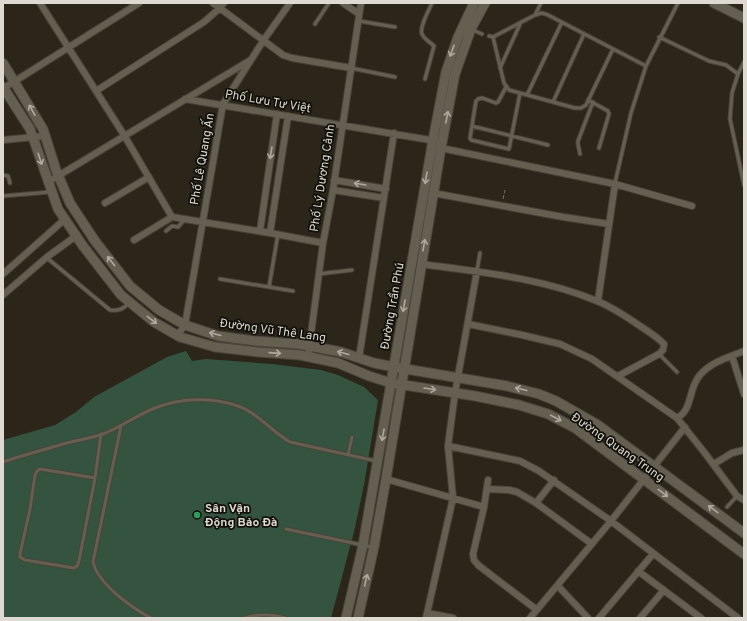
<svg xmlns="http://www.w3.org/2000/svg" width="747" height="621" font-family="Overpass,sans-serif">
	<rect width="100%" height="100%" fill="#2c261a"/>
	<path fill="#355440" d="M 186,351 L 192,361 L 206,359 L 272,364 L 321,370 L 338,375 L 364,387 L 378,400 L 364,485 L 354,532 L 331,618 L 3,618 L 3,440 L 55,425 L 76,412 L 94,397 L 167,357 Z"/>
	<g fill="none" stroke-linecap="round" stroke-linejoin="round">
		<g stroke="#49443a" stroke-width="5">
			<path id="lane" d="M 535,15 L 541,3
				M 359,21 L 395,27
				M 315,24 L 329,3
				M 473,30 L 482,34
				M 489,36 L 493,37 L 535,15 L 542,13 L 548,15 L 646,66
				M 493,37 L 504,83 L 509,90 L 575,108 L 581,108 L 586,105 L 613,49
				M 659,37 L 709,61 L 726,65 L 738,74 L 732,93 L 730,119 L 744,185
				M 351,68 L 395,77
				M 500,68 L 521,22
				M 738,74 L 744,62
				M 425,79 L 434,46 C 430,42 424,39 422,34 C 419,28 429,10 432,3
				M 506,87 L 498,102 L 496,103 L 482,98 L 478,99 L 476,101 L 470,138 L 471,140 L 509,149 L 520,93
				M 527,95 L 562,22
				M 588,100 L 608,111 L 609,114 L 599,148
				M 553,102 L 584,34
				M 472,126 L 548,145
				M 580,154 L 578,144 L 578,141 L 593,102
				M 3,175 L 8,176 L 10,183
				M 615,183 L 631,113 L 646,66 L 678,3
				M 3,196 L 50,192
				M 166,231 L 172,226 L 178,227 L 185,219
				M 47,258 L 110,310 C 119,311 123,309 129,303
				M 477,271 L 480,253
				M 318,274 L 352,270
				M 220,279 L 293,291
				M 269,287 L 278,234
				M 659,354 L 677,372
				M 121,426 L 93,562 C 98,584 132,608 151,618
				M 348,455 L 352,437
				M 3,462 C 24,455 46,449 67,443 C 79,440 91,438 103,434 C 121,427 137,415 155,408 C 180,398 209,397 235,405 C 256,411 272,432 290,442 L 376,461
				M 40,469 L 95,478 L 79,561 L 77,566 L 74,568 L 25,560 L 20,557 L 20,554 L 30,509 L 35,475 L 37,471 Z
				M 95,478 L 101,434
				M 727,507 L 737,496
				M 286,529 L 372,547
				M 245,618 C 257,614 273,614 285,618"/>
		</g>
		<g stroke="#49443a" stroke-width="8">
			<path id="street" d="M 40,3 L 124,135 L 172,217
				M 213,3 L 283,55 L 292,58 L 351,68
				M 343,3 L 359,14
				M 4,88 L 139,3
				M 96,91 L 204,22 L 220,8 L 224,3
				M 185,99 L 436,141
				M 3,140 L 45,136
				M 441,148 L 615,184 L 598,301
				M 334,180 L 386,189
				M 48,182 L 249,61
				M 615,184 L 692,206
				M 333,190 L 384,198
				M 433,193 L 563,217 L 609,224
				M 105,203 L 149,177
				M 260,231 L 277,114
				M 270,233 L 288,116
				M 134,240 L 172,217 L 270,233 L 323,243
				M 421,264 C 480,272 542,278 597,301 C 612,307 627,317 640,326 C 648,331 657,337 664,344 L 663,350 L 659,354 L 618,376
				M 3,274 L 65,219
				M 3,295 L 47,257 L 76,236
				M 468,324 L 522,335 L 560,344 L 592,359 L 677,418 L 704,452 L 737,496 L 744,500
				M 177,336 L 185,325 L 223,104 L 263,41 L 290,3
				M 732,356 L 744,394
				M 308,357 L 323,243 L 333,190 L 361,3
				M 359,358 L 394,133
				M 677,418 C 693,410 688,388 700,375 C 711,362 729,357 744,351
				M 448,446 L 520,461 L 539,471 L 611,521 L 738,618
				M 714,464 L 732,453 L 744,450
				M 386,479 L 484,507
				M 488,480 L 484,507 L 473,554 L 474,560 L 478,565 L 537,610
				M 487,489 L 509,490 L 517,492 L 536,503 L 592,544
				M 536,503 L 554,480
				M 638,571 L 701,618
				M 558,586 L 588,618
				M 427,613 L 453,618
				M 426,618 L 453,498 L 448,446 L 455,393 L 477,271
				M 530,618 L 611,521 L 685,427
				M 599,618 L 653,554
				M 640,618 L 664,590"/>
		</g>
		<g stroke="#49443a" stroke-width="11">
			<path id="secondary" d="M 714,3 L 744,18
				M 3,63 L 43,129 L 56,170 L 70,203 L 95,241 L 130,286 L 159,310 L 185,325 L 218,336 L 256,341 L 299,344 L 341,352 L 374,363 L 394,367 L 507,386 L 539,394 L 556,401 L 598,425 L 744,533
				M 3,87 L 30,129 L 58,209 L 83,246 L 121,295 L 154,322 L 180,337 L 215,347 L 258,352 L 300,355 L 338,363 L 369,376 L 391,383 L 475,396 L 519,405 L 548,414 L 575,428 L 587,437 L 744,554
				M 346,618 L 363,545 L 433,140 L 446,72 L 458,37 L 474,3
				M 358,618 L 374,547 L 386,479 L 441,148 L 455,74 L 471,29 L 485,3"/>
		</g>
		<path stroke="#787368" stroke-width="1" stroke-dasharray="4 2" stroke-linecap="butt" d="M 503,199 L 505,190"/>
		<use href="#lane" stroke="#655f51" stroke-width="3"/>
		<use href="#street" stroke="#655f51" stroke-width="6"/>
		<use href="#secondary" stroke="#655f51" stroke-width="9"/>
	</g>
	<defs><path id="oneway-shaft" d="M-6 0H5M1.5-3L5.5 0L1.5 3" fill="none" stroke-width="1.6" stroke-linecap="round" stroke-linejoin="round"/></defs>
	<g stroke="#aea99e">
		<use href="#oneway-shaft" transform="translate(452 51) rotate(110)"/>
		<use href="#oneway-shaft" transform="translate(32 110) rotate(-119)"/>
		<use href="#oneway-shaft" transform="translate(447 117) rotate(-79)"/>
		<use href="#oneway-shaft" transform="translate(271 153) rotate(99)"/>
		<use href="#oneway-shaft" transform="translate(40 159) rotate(72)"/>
		<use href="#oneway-shaft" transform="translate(426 178) rotate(100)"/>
		<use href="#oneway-shaft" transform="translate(360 184) rotate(-171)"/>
		<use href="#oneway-shaft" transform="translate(424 245) rotate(-80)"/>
		<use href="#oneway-shaft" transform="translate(111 261) rotate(-128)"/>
		<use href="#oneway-shaft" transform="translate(404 306) rotate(100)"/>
		<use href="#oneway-shaft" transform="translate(152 320) rotate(37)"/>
		<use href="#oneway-shaft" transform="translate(215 334) rotate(-165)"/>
		<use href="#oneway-shaft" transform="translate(275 353) rotate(4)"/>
		<use href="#oneway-shaft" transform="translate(343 353) rotate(-165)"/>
		<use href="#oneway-shaft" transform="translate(430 389) rotate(9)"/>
		<use href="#oneway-shaft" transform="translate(521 389) rotate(-166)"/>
		<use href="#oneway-shaft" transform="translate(556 418) rotate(27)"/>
		<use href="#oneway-shaft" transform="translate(383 435) rotate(100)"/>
		<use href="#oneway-shaft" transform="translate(663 493) rotate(37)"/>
		<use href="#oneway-shaft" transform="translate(713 509) rotate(-143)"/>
		<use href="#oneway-shaft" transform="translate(366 580) rotate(-77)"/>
	</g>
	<circle fill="#2e9e5b" stroke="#12100a" stroke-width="1.5" cx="197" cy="515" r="4"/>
	<g text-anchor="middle" stroke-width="3.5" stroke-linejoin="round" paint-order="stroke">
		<g font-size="12" fill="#dedad2" stroke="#12100a">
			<text transform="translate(268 101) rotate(10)" y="4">Phố Lưu Tư Việt</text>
			<text transform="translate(202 159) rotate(-80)" y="4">Phố Lê Quang Ấn</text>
			<text transform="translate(322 178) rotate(-81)" y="4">Phố Lý Dương Cảnh</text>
			<text transform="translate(392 306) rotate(-80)" y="4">Đường Trần Phú</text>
			<text transform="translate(273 330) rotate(8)" y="4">Đường Vũ Thê Lang</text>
			<text transform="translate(618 447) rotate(35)" y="4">Đường Quang Trung</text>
		</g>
		<g font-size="12" font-weight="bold" fill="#dedad2" stroke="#12100a" text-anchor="start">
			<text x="205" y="512">Sân Vận<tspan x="205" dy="14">Động Bảo Đà</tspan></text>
		</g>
	</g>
	<rect width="747" height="621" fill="none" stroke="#dedad2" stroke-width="8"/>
</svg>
